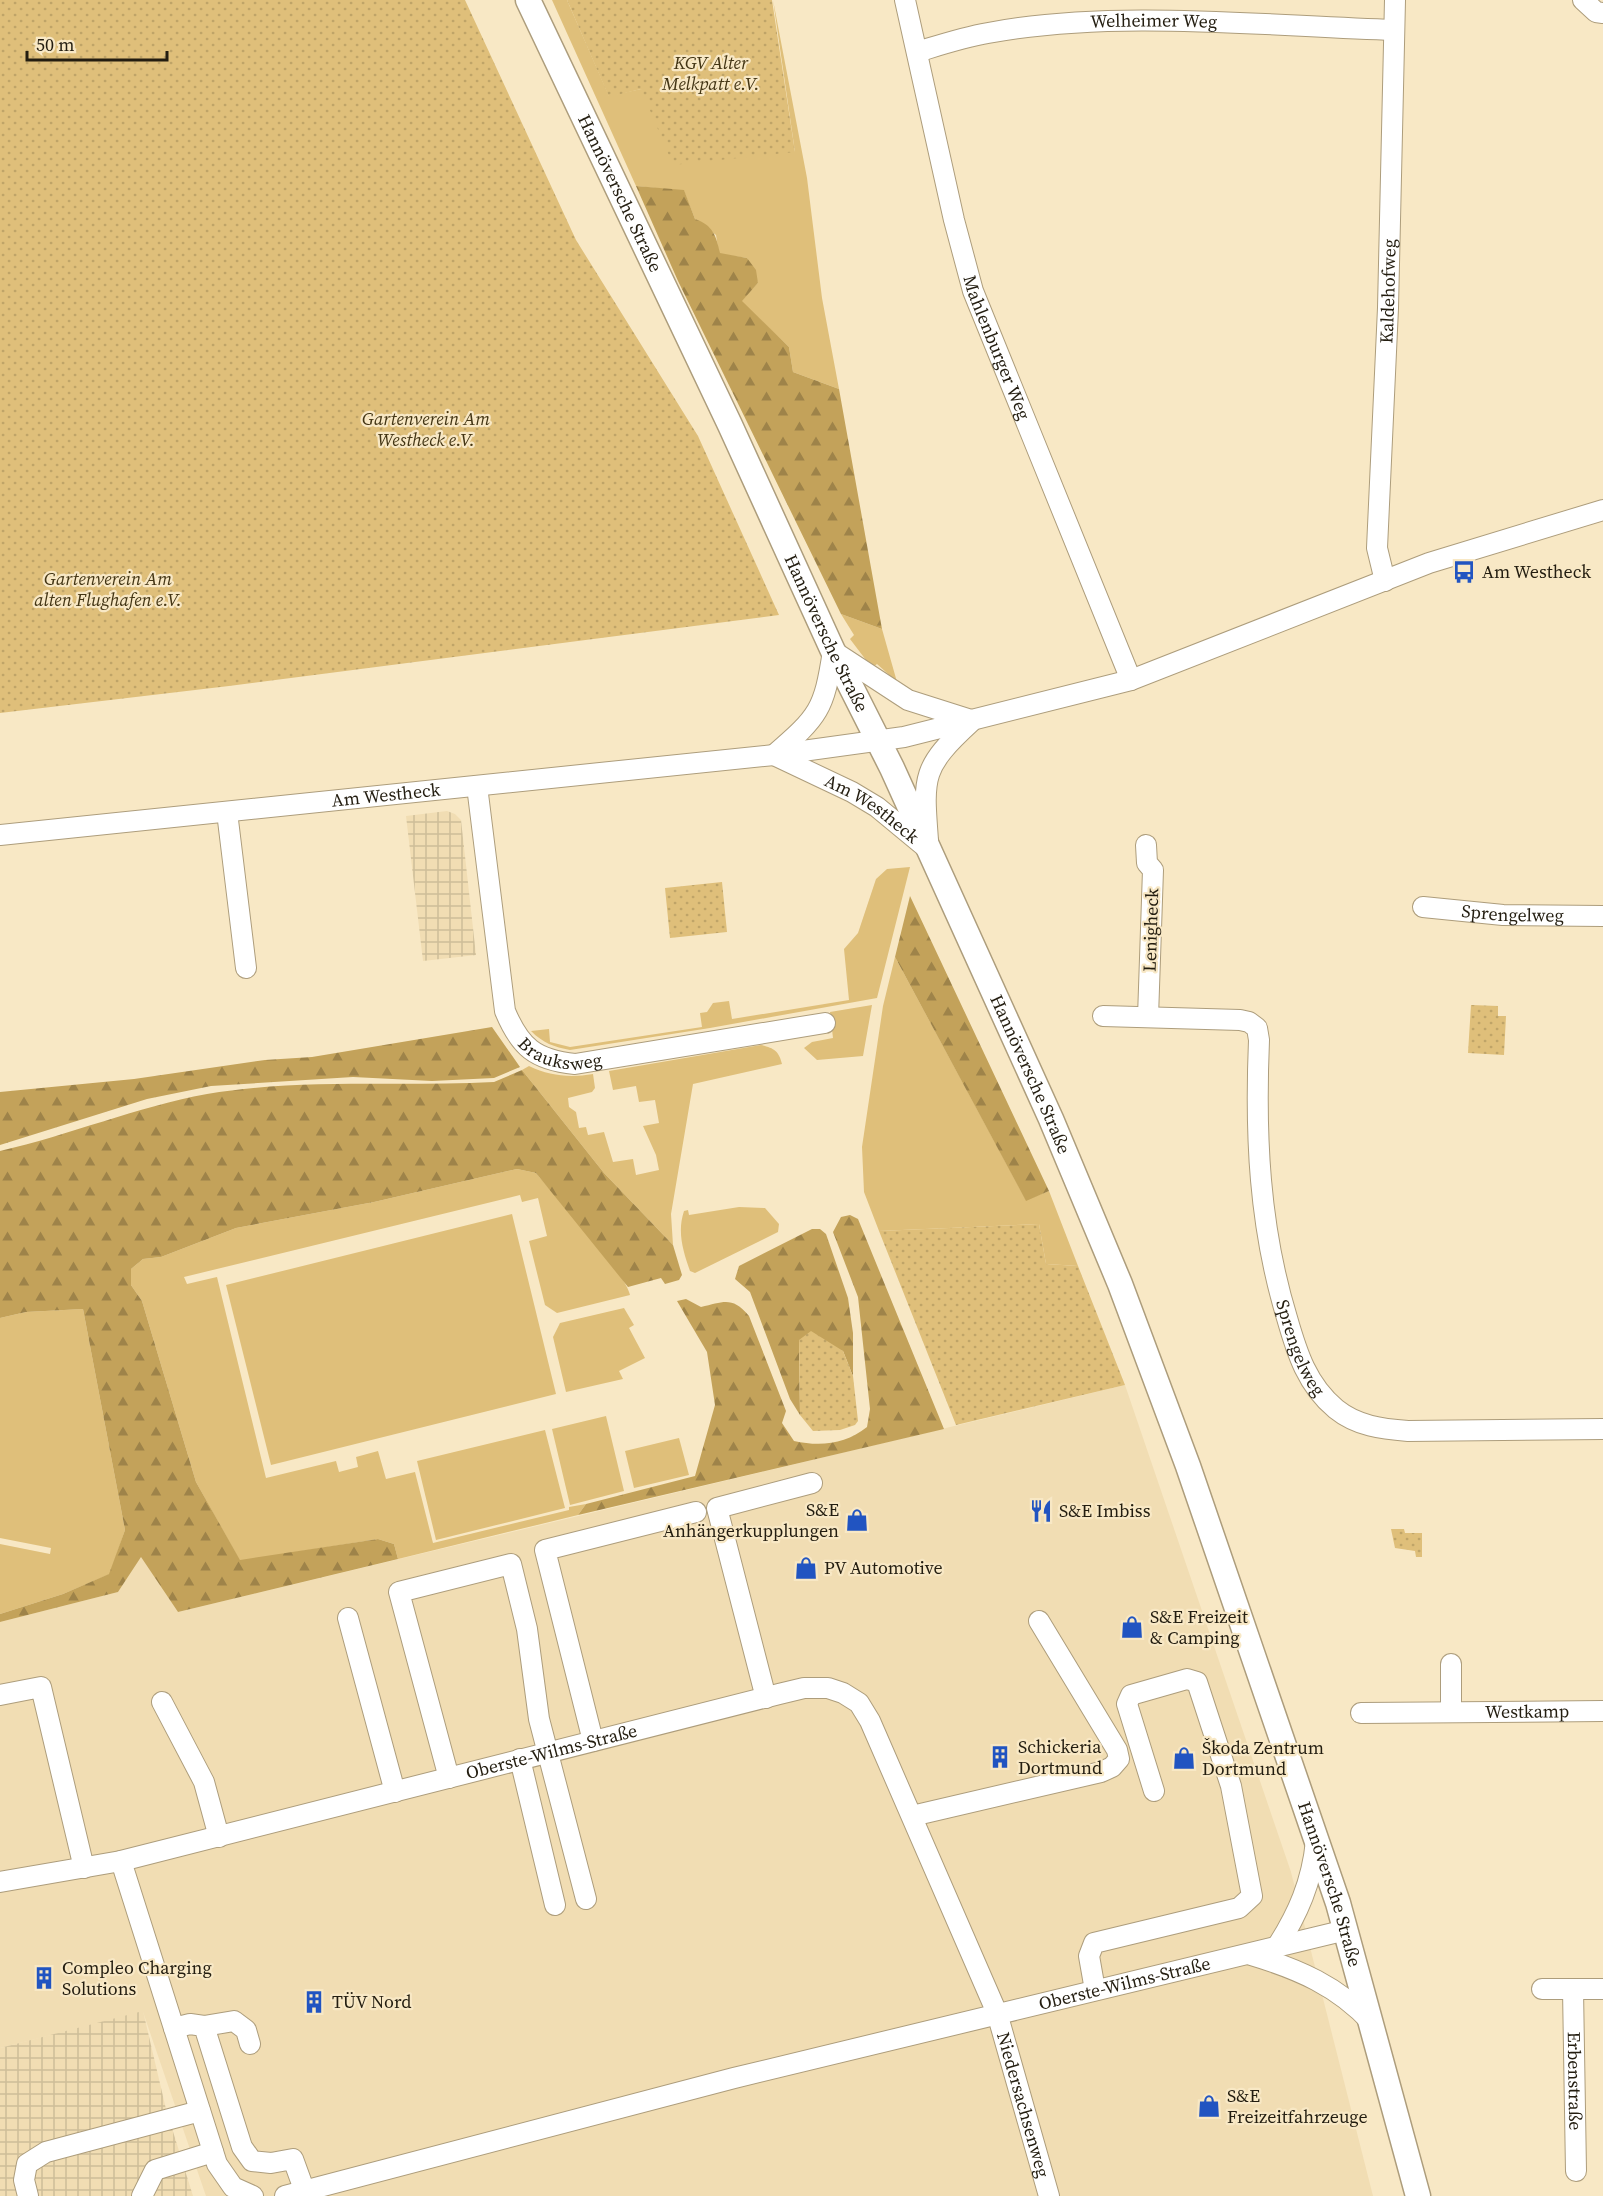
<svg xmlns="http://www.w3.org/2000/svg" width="1603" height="2196" font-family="'Source Serif 4',serif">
	<defs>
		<pattern id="industrial-grid" width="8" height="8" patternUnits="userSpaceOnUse" patternTransform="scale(1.5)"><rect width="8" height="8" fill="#f1ddb3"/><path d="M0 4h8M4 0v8" fill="none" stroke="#cebd99"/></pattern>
		<pattern id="forest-firs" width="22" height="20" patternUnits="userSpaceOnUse" patternTransform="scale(1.5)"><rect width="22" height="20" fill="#c3a25a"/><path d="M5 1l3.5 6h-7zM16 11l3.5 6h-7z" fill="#9e8349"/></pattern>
		<pattern id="park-dots" width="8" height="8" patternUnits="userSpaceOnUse" patternTransform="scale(1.5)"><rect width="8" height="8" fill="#dfbf7a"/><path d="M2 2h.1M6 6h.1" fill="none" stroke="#bfa468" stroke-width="1.8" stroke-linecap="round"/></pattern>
	</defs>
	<rect width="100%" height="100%" fill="#f8e8c5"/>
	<path fill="#f1ddb3" d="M 1125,1385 L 1291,1872 L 1373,2196 L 206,2196 L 143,2012 L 0,2048 L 0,1622 L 118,1592 L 141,1556 L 178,1612 Z"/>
	<path fill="url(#industrial-grid)" d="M 447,811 L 455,814 L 461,820 L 476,955 L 423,961 L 406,816 Z
		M 143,2011 L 166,2109 L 193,2196 L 0,2196 L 0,2048 Z"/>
	<path fill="#dfbf7a" d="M 552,0 L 567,0 L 609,96 L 641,89 L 795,152 L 773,0 L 807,178 L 822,298 L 839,389 L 793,372 L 789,347 L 741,301 L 758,283 L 747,258 L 719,254 L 716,235 L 695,219 L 684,191 L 636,186 Z
		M 841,614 L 882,629 L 897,682 L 877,664 L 872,668 L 850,639 L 854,635 Z
		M 910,867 L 877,998 L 710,1028 L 570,1050 C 554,1047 543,1043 531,1031 L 549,1029 L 550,1042 L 570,1047 L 702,1027 L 700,1013 L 707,1012 L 713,1003 L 729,1001 L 732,1019 L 849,1000 L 844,949 L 858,933 L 876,879 L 887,869 Z
		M 895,957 L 1026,1200 L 1049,1191 L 1078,1266 L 1046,1264 L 1039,1224 L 879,1231 L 864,1192 L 862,1147 L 883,1006 Z
		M 872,1005 L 863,1056 L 817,1060 L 804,1048 L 812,1042 L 833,1038 L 830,1012 Z
		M 761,1045 C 774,1048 779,1051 782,1064 L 693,1084 L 671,1214 L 673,1245 L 604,1173 L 522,1070 L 529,1066 C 550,1076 570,1078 593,1074 L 595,1088 L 592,1092 L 568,1098 L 569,1107 L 576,1112 L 579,1128 L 586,1127 L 588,1135 L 604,1132 L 613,1162 L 633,1159 L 636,1175 L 659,1170 L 656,1155 L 643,1126 L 659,1123 L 655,1100 L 639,1102 L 636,1086 L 613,1090 L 609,1071 Z
		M 517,1169 L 536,1173 C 555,1196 625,1272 630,1295 L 557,1313 L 545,1305 L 529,1241 L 547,1236 L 538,1198 L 522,1202 L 520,1195 L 184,1277 L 187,1284 L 217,1277 L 266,1478 L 336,1461 L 339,1472 L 358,1467 L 356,1457 L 378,1451 L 386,1479 L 415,1472 L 433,1543 L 569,1510 L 569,1507 L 586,1504 L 578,1515 L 398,1559 L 394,1544 L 378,1539 L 240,1561 L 196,1482 L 142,1301 L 131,1285 L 131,1269 L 143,1259 L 161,1257 L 236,1228 L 374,1202 Z
		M 739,1207 L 765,1208 L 779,1224 L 778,1232 L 695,1273 L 690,1271 C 683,1251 677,1232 684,1211 L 688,1210 L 689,1215 Z
		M 512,1214 L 556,1394 L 271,1465 L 226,1285 Z
		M 624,1308 L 634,1325 L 629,1328 L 645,1358 L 619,1371 L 623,1379 L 566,1392 L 553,1337 L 560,1323 Z
		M 83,1309 L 125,1530 L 110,1574 L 63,1594 L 0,1614 L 0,1544 L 50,1554 L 51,1548 L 0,1538 L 0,1318 L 26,1312 Z
		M 606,1416 L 624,1491 L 570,1505 L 552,1429 Z
		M 545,1430 L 565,1508 L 436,1540 L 417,1461 Z
		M 679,1438 L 689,1475 L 634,1488 L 625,1451 Z"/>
	<path fill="url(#forest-firs)" d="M 636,186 L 684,190 L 695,219 C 713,225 716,236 720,253 L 747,258 L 756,270 L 758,283 L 742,301 L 789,347 L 793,372 L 839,389 L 882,629 L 841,614 L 678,281 Z
		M 910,896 L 1049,1191 L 1026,1201 L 895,957 Z
		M 492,1027 L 520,1067 L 494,1078 L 432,1081 L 353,1077 L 211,1086 L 147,1099 L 0,1145 L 0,1092 L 134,1079 L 265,1060 L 312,1057 Z
		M 522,1070 L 604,1173 L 673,1245 L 682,1275 L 679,1280 L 665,1284 L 661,1278 L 628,1287 L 536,1173 L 517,1169 L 374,1202 L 236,1228 L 161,1257 L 143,1259 L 131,1269 L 131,1285 L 142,1301 L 196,1482 L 240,1560 L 378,1539 L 394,1544 L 398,1559 L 178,1612 L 141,1557 L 118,1592 L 0,1622 L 0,1614 L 63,1594 L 109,1574 L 125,1530 L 83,1309 L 26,1312 L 0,1318 L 0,1151 C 70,1135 136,1107 207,1094 C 301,1078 398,1087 494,1082 Z
		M 850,1215 L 858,1219 L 944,1429 L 578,1515 L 586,1504 L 695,1476 L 715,1405 L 707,1352 L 677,1301 L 686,1299 L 701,1307 C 724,1302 732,1296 749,1316 L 786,1411 L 782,1423 L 794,1441 C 821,1447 846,1444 867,1427 L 870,1409 L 858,1297 L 833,1232 L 841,1217 Z
		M 812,1229 L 820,1229 L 826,1234 L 848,1298 L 853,1333 L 853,1376 L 843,1351 L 799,1340 L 800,1415 L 790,1399 L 750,1292 L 735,1279 L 739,1266 Z"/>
	<path fill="url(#park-dots)" d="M 0,0 L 465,0 L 576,240 L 698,436 L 779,615 L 229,686 L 0,713 Z
		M 567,0 L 772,0 L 795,152 L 673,165 L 641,89 L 609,97 Z
		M 722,882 L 727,932 L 670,938 L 665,888 Z
		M 1471,1005 L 1498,1006 L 1498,1016 L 1506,1016 L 1504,1055 L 1468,1053 Z
		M 1039,1224 L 1046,1264 L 1078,1266 L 1125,1385 L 956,1425 L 879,1231 Z
		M 811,1331 L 843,1351 L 853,1376 L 858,1421 L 855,1425 L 840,1430 L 813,1431 L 800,1415 L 799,1340 Z
		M 1391,1529 L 1404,1529 L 1405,1533 L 1422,1533 L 1422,1557 L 1416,1557 L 1415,1551 L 1395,1548 Z"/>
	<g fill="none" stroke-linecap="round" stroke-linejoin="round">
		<g stroke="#ad9d7c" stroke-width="22">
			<g id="minor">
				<path id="s1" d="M 905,0 L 954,220 L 973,291 L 1131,680"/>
				<path d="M 1583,0 L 1596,12 L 1603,13"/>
				<path id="s2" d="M 917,52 C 940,45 964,37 988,33 C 1115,9 1264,26 1394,30"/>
				<path id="s3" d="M 1385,581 L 1377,548 L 1388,308 L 1395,0"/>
				<path d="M 774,755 C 819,716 824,710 833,651 L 908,700 L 971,720"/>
				<path id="s4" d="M 774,755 L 852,792 L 877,807 L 929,850"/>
				<path id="s5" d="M 477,786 L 505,1011 C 520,1047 535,1060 575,1064 L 825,1023"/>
				<path d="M 227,812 L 246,968"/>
				<path id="s6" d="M 0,835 L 774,755 L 904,737 L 1131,680 L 1429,563 L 1603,510"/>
				<path d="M 928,840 C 923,776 922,767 971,722"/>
				<path d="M 1146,845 L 1147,863 L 1153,870 L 1148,1017"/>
				<path id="s7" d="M 1423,907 L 1503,915 L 1603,916"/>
				<path id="s8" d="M 1103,1016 L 1240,1020 L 1249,1022 L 1257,1028 L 1259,1040 C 1255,1135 1259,1226 1287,1318 C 1297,1353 1307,1385 1336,1409 C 1357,1426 1382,1429 1408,1431 L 1603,1429"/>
				<path d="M 348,1618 L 395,1792"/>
				<path d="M 1451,1664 L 1451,1711"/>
				<path d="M 0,1695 L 41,1687 L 84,1868"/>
				<path d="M 766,1698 L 717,1508 L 812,1483"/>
				<path d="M 162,1702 L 204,1782 L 219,1837"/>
				<path id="s9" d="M 1361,1713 L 1603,1711"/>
				<path d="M 593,1741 L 545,1550 L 696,1512"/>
				<path d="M 520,1759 L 555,1905"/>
				<path d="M 449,1778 L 399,1592 L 511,1564 L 527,1629 L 539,1719 L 586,1899"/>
				<path d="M 912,1816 L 1101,1772 L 1112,1767 L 1119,1759 L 1117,1750 L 1039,1621"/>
				<path d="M 0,1882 L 121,1861"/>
				<path d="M 1276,1948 C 1298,1914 1312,1882 1316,1841"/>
				<path d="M 1251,1955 C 1298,1969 1338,1986 1372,2023"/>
				<path d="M 1542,1989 L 1603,1989"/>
				<path id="s10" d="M 1573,1989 L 1576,2171"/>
				<path d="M 1095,1990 L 1089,1956 L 1094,1943 L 1239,1908 L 1252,1896 L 1231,1786 L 1197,1682 L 1187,1679 L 1131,1695 L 1127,1704 L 1154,1791"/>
				<path d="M 204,2026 L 234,2021 L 246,2030 L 250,2044"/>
				<path d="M 174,2028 L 190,2024 L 204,2026 L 242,2147 L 252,2161 L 271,2163 L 293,2159 L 305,2192"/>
				<path d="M 28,2196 L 24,2180 L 27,2164 L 46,2152 L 200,2111"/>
				<path d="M 142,2196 L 155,2170 L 213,2152"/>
				<path id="s11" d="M 253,2196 L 233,2187 L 217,2164 L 121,1861 L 779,1694 L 804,1688 L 828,1688 L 843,1693 L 859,1703 L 870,1721 L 997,2013 L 1049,2196"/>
				<path id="s12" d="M 285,2196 L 734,2078 L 1346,1930"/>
			</g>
		</g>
		<g stroke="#ad9d7c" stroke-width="27">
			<g id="major">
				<path id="s13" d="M 528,0 L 730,425 L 833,651 L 892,768 L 1051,1119 L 1120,1284 L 1188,1466 L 1338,1903 L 1418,2196"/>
			</g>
		</g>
		<use href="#minor" stroke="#fff" stroke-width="20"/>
		<use href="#major" stroke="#fff" stroke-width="24"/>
	</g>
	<defs>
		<g id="bus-bare" transform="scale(1.8)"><path d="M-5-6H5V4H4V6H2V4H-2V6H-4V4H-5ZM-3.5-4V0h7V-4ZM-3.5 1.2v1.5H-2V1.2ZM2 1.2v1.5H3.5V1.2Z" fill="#2154c1" stroke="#f8e8c5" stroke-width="2.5" paint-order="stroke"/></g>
		<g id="restaurant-bare" transform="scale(1.8)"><path d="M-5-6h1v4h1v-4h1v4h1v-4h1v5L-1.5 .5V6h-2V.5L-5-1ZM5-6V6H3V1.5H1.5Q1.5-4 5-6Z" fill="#2154c1" stroke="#f8e8c5" stroke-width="2.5" paint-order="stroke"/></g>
		<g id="shop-bare" transform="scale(1.8)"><path d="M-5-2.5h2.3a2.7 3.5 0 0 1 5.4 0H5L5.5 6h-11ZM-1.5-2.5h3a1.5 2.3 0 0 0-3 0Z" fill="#2154c1" stroke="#f8e8c5" stroke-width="2.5" paint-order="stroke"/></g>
		<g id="building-bare" transform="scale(1.8)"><path d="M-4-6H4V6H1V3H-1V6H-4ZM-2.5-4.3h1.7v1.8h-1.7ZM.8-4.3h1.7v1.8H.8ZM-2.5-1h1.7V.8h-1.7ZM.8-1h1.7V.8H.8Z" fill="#2154c1" stroke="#f8e8c5" stroke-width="2.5" paint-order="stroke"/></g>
	</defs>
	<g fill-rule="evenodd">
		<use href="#bus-bare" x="1464" y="572"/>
		<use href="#restaurant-bare" x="1041" y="1511"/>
		<use href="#shop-bare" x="857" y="1520"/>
		<use href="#shop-bare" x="806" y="1568"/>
		<use href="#shop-bare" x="1132" y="1627"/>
		<use href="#building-bare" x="1000" y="1757"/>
		<use href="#shop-bare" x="1184" y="1758"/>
		<use href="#building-bare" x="44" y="1978"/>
		<use href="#building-bare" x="314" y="2002"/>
		<use href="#shop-bare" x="1209" y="2106"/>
	</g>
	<g text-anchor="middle" stroke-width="4.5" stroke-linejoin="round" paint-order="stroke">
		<g font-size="18" fill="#231d10" stroke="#f8e8c5">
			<text dy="6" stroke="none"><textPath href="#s2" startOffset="240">Welheimer Weg</textPath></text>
			<text dy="6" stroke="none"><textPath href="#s13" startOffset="214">Hannöversche Straße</textPath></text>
			<text dy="6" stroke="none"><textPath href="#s3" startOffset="291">Kaldehofweg</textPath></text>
			<text dy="6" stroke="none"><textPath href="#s1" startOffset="360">Mahlenburger Weg</textPath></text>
			<text dy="6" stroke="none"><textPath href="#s13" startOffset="700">Hannöversche Straße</textPath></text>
			<text dy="6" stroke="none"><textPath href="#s6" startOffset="388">Am Westheck</textPath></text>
			<text dy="6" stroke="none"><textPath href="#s4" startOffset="112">Am Westheck</textPath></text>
			<text dy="6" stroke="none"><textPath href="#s7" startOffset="90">Sprengelweg</textPath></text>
			<text transform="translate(1151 930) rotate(-88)" y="6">Lenigheck</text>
			<text dy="6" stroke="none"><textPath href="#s5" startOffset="304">Brauksweg</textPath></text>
			<text dy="6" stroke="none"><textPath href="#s13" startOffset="1186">Hannöversche Straße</textPath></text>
			<text dy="6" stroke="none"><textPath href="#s8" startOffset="482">Sprengelweg</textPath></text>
			<text dy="6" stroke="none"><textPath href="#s9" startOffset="166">Westkamp</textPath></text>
			<text dy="6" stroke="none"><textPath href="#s11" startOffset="812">Oberste-Wilms-Straße</textPath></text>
			<text dy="6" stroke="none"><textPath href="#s13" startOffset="2050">Hannöversche Straße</textPath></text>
			<text dy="6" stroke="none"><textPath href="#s12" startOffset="866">Oberste-Wilms-Straße</textPath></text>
			<text dy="6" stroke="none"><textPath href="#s10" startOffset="92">Erbenstraße</textPath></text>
			<text dy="6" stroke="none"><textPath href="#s11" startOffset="1566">Niedersachsenweg</textPath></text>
		</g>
		<g font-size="18" font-style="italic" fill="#433514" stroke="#f8e8c5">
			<text x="711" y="69">KGV Alter<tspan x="711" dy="21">Melkpatt e.V.</tspan></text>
			<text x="426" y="425">Gartenverein Am<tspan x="426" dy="21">Westheck e.V.</tspan></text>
			<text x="108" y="585">Gartenverein Am<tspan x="108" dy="21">alten Flughafen e.V.</tspan></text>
		</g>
		<g font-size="18" fill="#231d10" stroke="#f8e8c5" text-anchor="start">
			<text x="1482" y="578">Am Westheck</text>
			<text x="839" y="1516" text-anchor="end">S&amp;E<tspan x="839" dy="21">Anhängerkupplungen</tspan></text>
			<text x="1059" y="1517">S&amp;E Imbiss</text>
			<text x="824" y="1574">PV Automotive</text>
			<text x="1150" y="1623">S&amp;E Freizeit<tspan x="1150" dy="21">&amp; Camping</tspan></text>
			<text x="1018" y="1753">Schickeria<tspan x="1018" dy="21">Dortmund</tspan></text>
			<text x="1202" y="1754">Škoda Zentrum<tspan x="1202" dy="21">Dortmund</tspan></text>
			<text x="62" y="1974">Compleo Charging<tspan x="62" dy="21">Solutions</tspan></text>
			<text x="332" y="2008">TÜV Nord</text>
			<text x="1227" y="2102">S&amp;E<tspan x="1227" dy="21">Freizeitfahrzeuge</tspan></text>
		</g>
	</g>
	<path d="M27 51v9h140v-9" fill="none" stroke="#231d10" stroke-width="3"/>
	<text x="36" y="51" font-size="18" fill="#231d10" stroke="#f8e8c5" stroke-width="4.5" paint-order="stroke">50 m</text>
</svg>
